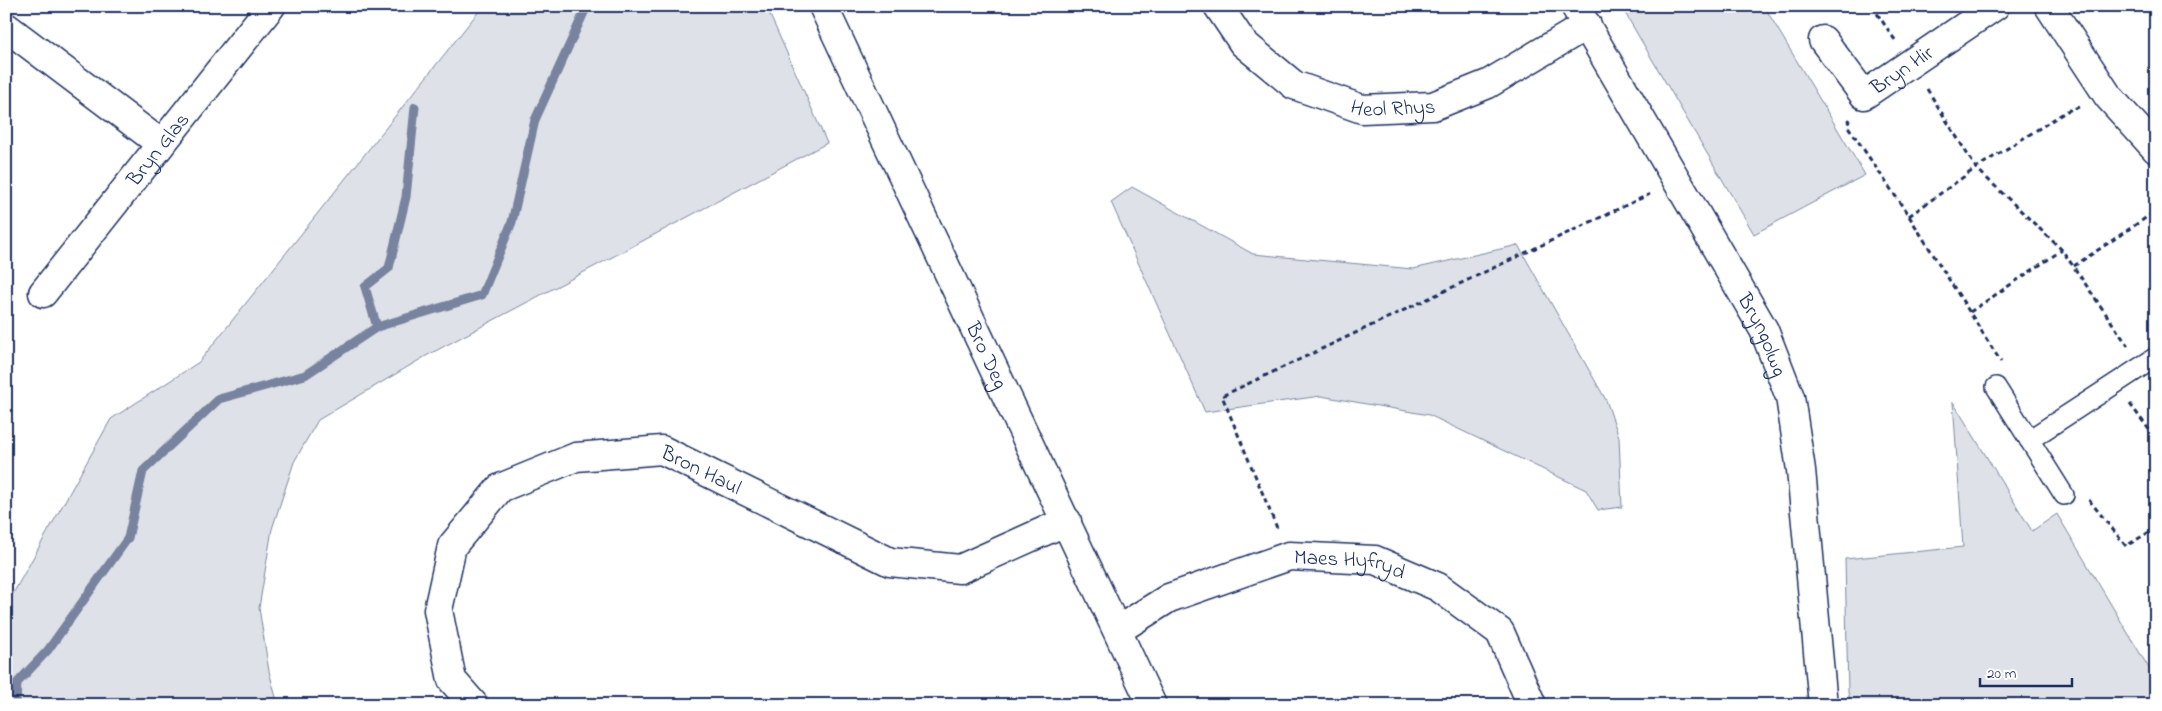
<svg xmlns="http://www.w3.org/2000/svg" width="2162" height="711" font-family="'Indie Flower',sans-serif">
	<rect width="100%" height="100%" fill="#fff"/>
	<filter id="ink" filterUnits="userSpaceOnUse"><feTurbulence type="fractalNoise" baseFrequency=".02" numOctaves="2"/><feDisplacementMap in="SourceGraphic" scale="10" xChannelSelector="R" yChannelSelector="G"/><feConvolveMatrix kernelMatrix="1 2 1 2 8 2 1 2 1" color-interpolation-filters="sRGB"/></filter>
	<g filter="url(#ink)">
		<path fill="#dee1e7" stroke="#7c88a2" d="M 483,6 L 766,6 L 827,143 L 426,356 L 318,420 L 294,462 L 272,529 L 259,608 L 269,671 L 278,705 L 6,705 L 6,606 L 111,419 L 199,362 Z
			M 1621,6 L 1764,6 L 1865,175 L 1754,234 Z
			M 1132,187 L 1253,254 L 1413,269 L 1518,245 L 1606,400 L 1619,437 L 1622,507 L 1598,510 L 1586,490 L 1429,415 L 1321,396 L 1205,412 L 1111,202 Z
			M 1953,402 L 2032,531 L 2057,514 L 2156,680 L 2156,705 L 1851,705 L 1848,692 L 1845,559 L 1963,547 Z"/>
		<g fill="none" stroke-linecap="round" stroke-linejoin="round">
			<path stroke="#77839f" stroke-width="9" d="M 377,327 L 365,287 L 389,268 L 406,197 L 415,107
				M 16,705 L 17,683 L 48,650 L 128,538 L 143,471 L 219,399 L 305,375 L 377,327 L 482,295 L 512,222 L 535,120 L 587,6"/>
			<g stroke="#1b2f5e" stroke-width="22">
				<path id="service" d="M 1996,387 L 2064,495
					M 2029,440 L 2156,357"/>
			</g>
			<g stroke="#1b2f5e" stroke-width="31">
				<g id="minor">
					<path id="s1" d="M 823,6 L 1152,705"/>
					<path id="s2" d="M 1218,6 L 1243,43 L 1294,85 L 1362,109 L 1433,106 L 1488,84 L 1587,25"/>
					<path id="s3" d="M 1575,6 L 1764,330 L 1790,397 L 1801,470 L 1823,705"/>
					<path d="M 2049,6 L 2108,96 L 2156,149"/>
					<path d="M 6,27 L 160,143"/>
					<path id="s4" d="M 1823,40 L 1864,95 L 1995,6"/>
					<path id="s5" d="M 43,293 L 271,6"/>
					<path id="s6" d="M 1118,630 L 1169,598 L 1289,556 L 1375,560 L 1438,587 L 1500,632 L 1532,705"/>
					<path id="s7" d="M 474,705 L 452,680 L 438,610 L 452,546 L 500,488 L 576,457 L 662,450 L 890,562 L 960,569 L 1067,521"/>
				</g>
			</g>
			<path stroke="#1b2f5e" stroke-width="3" stroke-dasharray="5 4" stroke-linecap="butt" d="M 1872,6 L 1895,40
				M 1927,89 L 1976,168 L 2062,250 L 2128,346
				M 1850,119 L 1847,125 L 1909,216 L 2001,362
				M 1909,216 L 1976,168 L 2067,111 L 2079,107
				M 2074,266 L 2156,211
				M 1970,312 L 2062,250
				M 2130,404 L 2156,439
				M 2089,500 L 2126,546 L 2156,528
				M 1277,528 L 1222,396 L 1650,194"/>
			<use href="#service" stroke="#fff" stroke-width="19"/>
			<use href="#minor" stroke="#fff" stroke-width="28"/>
		</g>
	</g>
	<g text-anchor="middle" stroke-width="4" stroke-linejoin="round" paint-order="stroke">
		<g font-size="21" fill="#1b2f5e" stroke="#fff">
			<text dy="7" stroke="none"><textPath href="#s4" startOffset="114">Bryn Hir</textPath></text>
			<text dy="7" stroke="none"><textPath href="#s2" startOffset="214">Heol Rhys</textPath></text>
			<text dy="7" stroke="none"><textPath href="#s5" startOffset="184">Bryn Glas</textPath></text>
			<text dy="7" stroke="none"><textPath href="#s3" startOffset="379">Bryngolwg</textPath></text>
			<text dy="7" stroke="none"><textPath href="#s1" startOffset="386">Bro Deg</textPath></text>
			<text dy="7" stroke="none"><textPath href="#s7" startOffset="458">Bron Haul</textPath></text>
			<text dy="7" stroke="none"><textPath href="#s6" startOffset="249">Maes Hyfryd</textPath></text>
		</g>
	</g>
	<rect width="2162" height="711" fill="none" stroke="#fff" stroke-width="25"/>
	<rect x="12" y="12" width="2137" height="686" fill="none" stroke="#1b2f5e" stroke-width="2" filter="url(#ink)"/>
	<path d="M1980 678v8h92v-8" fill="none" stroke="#1b2f5e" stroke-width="2.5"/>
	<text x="1987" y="678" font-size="15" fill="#1b2f5e" stroke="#ffffff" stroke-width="4" paint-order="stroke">20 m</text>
</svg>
